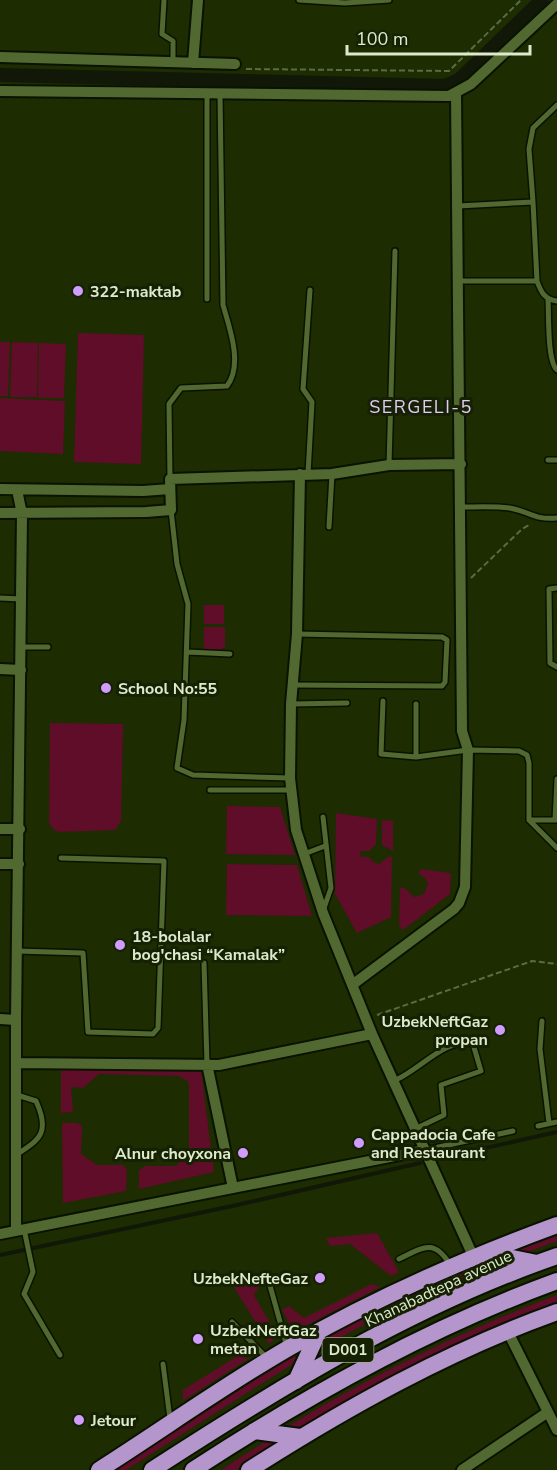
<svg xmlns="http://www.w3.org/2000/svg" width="557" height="1470" font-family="'Nunito Sans',sans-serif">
	<rect width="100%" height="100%" fill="#1d2c01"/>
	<path fill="#5f0d28" d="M 78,333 L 144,335 L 141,464 L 74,462 Z
		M 0,342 L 10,342 L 8,396 L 0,396 Z
		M 12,342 L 38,343 L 37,397 L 10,397 Z
		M 39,343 L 66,344 L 64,398 L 38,398 Z
		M 0,398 L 65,401 L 63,454 L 0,451 Z
		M 204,605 L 224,605 L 224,624 L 204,624 Z
		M 204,627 L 225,627 L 225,647 L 218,651 L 204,651 Z
		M 50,723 L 123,724 L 121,821 L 115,830 L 59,832 L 54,830 L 49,823 Z
		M 227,806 L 280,807 L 295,855 L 226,854 Z
		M 336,813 L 377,819 L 376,844 L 369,851 L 360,851 L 361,857 L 369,857 L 373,862 L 379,864 L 388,857 L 392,857 L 391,917 L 357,933 L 335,894 Z
		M 382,820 L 393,821 L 393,851 L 382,845 Z
		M 227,864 L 297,865 L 312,916 L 226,915 Z
		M 420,869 L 451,873 L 450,894 L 403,930 L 399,926 L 400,888 L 405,888 L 414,897 L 424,894 L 428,884 L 425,878 L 419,874 Z
		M 61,1069 L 201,1070 L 214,1172 L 139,1189 L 139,1170 L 145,1166 L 176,1166 L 189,1151 L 189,1082 L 179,1076 L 99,1074 L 83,1088 L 71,1087 L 73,1112 L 61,1113 Z
		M 62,1123 L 77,1123 L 82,1126 L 81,1154 L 97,1165 L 123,1165 L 127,1170 L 126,1191 L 63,1203 Z
		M 557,1232 L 557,1241 L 525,1253 L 512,1253 L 511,1249 Z
		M 377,1233 L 399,1272 L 391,1276 L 350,1244 L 330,1246 L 326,1238 Z
		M 488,1259 L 499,1263 L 383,1315 L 316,1350 L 320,1339 L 361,1316 Z
		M 265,1276 L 254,1295 L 275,1332 L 275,1338 L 269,1344 L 229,1279 Z
		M 372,1284 L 380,1287 L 294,1332 L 282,1310 L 289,1306 L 304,1318 Z
		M 557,1295 L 557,1304 C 466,1337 379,1382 296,1432 L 283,1429 C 371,1376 461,1331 557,1295 Z
		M 239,1355 L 248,1359 L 183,1401 L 183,1390 Z
		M 292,1355 L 299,1360 L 126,1470 L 111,1470 Z
		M 269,1439 L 281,1441 L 236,1470 L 221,1470 Z"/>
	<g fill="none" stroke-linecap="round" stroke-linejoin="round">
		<path stroke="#111808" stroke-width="4" d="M 440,1158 L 557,1132
			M 0,1255 L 237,1205 L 420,1163"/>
		<path stroke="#111808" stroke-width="14" d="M 0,75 L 444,86 L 459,80 L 542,0"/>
		<g stroke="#091300" stroke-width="8">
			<path id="service" d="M 164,0 L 162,34 L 173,41 L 173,62
				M 299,0 L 345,3 L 389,0
				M 207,94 L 207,299
				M 533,202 L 529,149 L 533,128 L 557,105
				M 458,206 L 533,202 L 537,281 C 541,292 544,299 557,301
				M 459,281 L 537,281
				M 548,299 C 549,314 547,361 557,370
				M 548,460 L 557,460
				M 389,465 L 395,251
				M 308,474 L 312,402 L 303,389 L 310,290
				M 170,479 L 169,404 L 181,388 L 227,386 C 243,365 230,329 223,305 L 220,94
				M 461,507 C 477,507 494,506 510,508 C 531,512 533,520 557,518
				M 171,510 L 177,564 L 188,604 L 184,720 L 177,768 L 193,775 L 290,778
				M 329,527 L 332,474
				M 557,588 L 549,589 L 550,663 L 557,667
				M 0,598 L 21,599
				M 21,647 L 48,647
				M 187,652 L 230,654
				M 293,685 L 442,686 L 445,682 L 447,640 L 442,637 L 297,634
				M 383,701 L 381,754 L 416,757 L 468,750 L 519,751 L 527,755 L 529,763 L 529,820 L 557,848
				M 291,704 L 347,703
				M 416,757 L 416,704
				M 210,790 L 291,790
				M 323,817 L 331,888 L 323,911
				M 529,820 L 557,820
				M 555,820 L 557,779
				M 304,854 L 325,846
				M 17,951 L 83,953 L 88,1032 L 153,1034 L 158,1028 L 164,861 L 61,858
				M 204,963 L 207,1064
				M 542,1021 L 540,1049 L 549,1123
				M 393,1081 C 417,1073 446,1036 473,1044 L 481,1071 L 441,1085 L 444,1115 L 415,1129
				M 538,1126 L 557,1122
				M 425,1150 L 513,1131
				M 16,1155 C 41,1139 50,1132 36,1101 L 17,1095
				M 24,1229 L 33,1272 L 24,1294 L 60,1355
				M 399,1259 C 424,1247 434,1238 451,1266
				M 269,1282 L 287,1347
				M 232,1322 L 268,1359
				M 163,1364 L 170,1419"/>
		</g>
		<g stroke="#091300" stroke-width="14">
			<path id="minor" d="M 0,57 L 235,64
				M 193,63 L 198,0
				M 0,91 L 449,96 L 471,84 L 557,4
				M 300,474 L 297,634 L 291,704 L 290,778 L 296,830 L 323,913 L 372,1034 L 474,1258
				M 0,489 L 143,491 L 170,489
				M 0,513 L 146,512 L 171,510 L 170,479 L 332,474 L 389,465 L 461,464
				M 0,669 L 21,670
				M 0,829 L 20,829
				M 0,864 L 19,864
				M 352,985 L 454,909 L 459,903 L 465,887 L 468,750 L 462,731 L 456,93
				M 0,1019 L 16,1020
				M 16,1063 L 219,1065 L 372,1034
				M 207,1064 L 233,1188
				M 16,1230 L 16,1020 L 22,514 L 17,490
				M 0,1234 L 425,1150
				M 508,1332 L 557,1430
				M 462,1470 L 548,1412"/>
		</g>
		<g stroke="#091300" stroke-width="20">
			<path id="trunk" d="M 487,1253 L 537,1263
				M 296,1381 L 319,1331
				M 254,1431 L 300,1437
				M 99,1470 C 162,1430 223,1386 287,1349 C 373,1299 464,1259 557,1225
				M 152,1470 C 280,1387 412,1306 557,1256
				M 193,1470 C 308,1395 428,1328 557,1281
				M 249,1470 C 346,1408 448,1351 557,1312"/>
		</g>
		<path stroke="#5d6b44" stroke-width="2" stroke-dasharray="6 3" stroke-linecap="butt" d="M 246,69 L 449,71 L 521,0
			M 471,578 L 522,529 L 531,524
			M 377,1015 L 532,961 L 557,964"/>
		<use href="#service" stroke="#526831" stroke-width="5"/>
		<use href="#minor" stroke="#526831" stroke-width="10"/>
		<use href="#trunk" stroke="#b496cc" stroke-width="16"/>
	</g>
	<g fill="#d09dff" stroke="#162104" stroke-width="2">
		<circle cx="78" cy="291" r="6"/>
		<circle cx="106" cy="688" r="6"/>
		<circle cx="120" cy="945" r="6"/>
		<circle cx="500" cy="1030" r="6"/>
		<circle cx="359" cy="1143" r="6"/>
		<circle cx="243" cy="1153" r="6"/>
		<circle cx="320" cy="1278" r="6"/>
		<circle cx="198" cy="1339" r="6"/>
		<circle cx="79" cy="1420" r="6"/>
	</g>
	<g text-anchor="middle" stroke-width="6" stroke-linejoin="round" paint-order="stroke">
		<rect fill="#162104" stroke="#a1ae90" stroke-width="1.5" x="322.5" y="1338" width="51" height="24" rx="4.5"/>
		<g font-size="15" font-weight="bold" fill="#ddeacc">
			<text x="348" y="1355">D001</text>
		</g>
		<g font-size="16" font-weight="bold" fill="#ddeacc" stroke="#162104" text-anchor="start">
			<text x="90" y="297">322-maktab</text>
			<text x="118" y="694">School No:55</text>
			<text x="132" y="942">18-bolalar<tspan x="132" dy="18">bog'chasi “Kamalak”</tspan></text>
			<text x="488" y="1027" text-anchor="end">UzbekNeftGaz<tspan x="488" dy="18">propan</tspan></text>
			<text x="371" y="1140">Cappadocia Cafe<tspan x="371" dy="18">and Restaurant</tspan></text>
			<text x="231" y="1159" text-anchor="end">Alnur choyxona</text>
			<text x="308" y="1284" text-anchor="end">UzbekNefteGaz</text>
			<text x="210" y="1336">UzbekNeftGaz<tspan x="210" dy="18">metan</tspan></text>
			<text x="91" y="1426">Jetour</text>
		</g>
		<g font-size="16" fill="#ddeacc" stroke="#162104">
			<text transform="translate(438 1288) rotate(-25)" y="6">Khanabadtepa avenue</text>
		</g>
		<g font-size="18" letter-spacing="1.5" fill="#e0ccf5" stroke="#162104">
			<text x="421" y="413">SERGELI-5</text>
		</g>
	</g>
	<path d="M347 45v9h183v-9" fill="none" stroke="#ddeacc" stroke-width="3"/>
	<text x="356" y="45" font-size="18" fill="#ddeacc" stroke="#162104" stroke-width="4.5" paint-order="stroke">100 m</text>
</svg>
